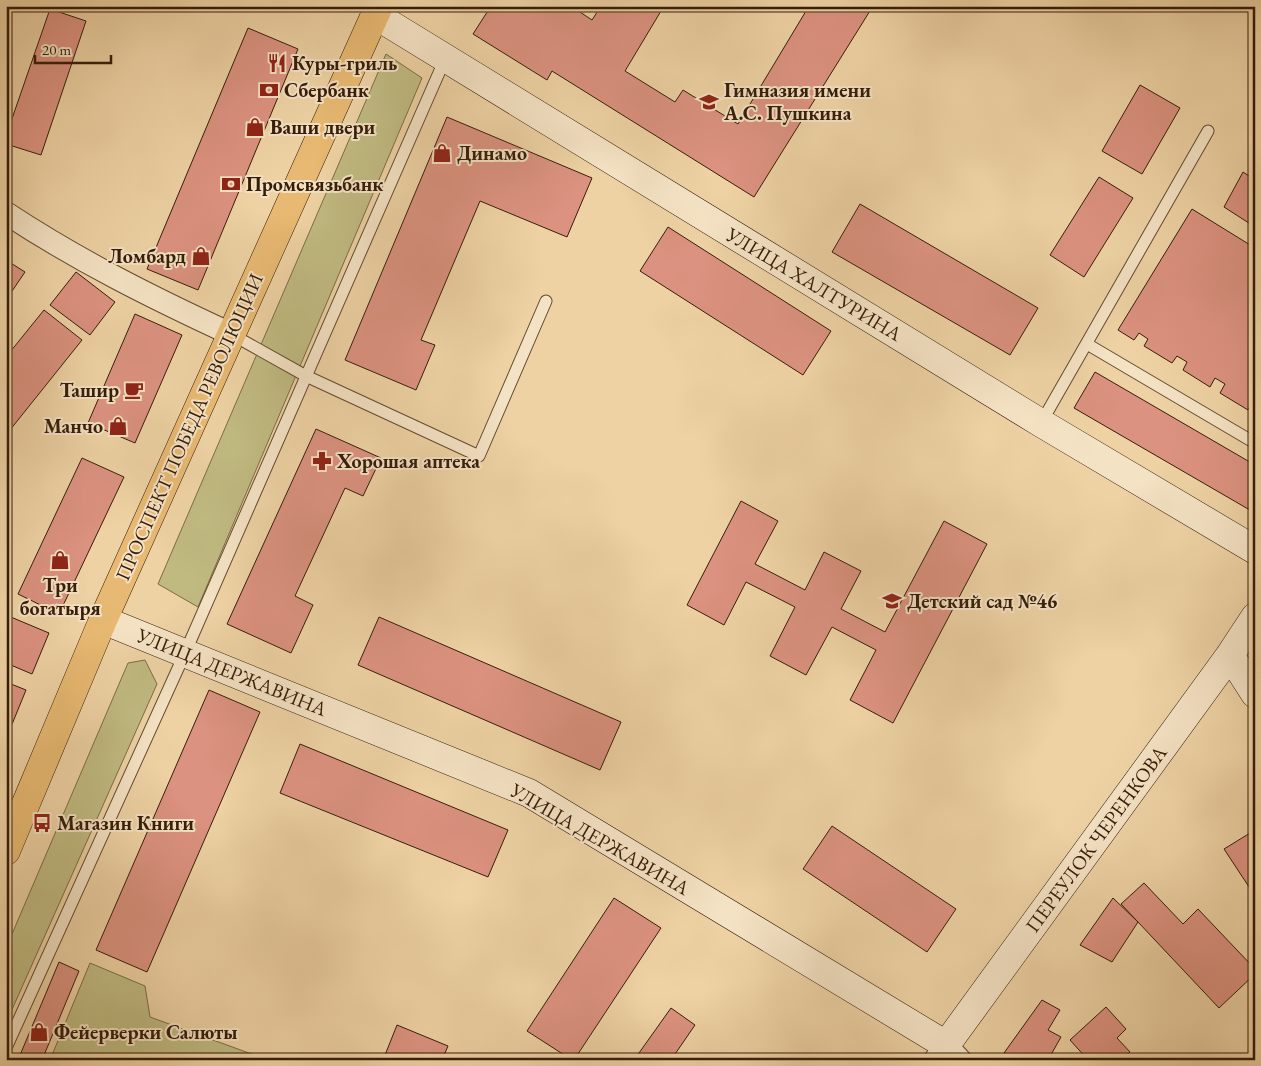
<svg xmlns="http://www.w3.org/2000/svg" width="1261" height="1066" font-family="'EB Garamond',serif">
	<rect width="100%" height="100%" fill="#eed2a4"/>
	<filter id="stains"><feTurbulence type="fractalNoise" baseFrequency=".004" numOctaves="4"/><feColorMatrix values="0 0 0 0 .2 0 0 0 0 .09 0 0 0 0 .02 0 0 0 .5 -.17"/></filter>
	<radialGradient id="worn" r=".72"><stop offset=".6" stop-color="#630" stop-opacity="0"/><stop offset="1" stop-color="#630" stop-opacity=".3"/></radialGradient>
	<path fill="#c0ba81" stroke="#7b6c45" d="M 386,54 L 422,78 L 198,607 L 158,584 Z
		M 145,660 L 157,684 L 6,1023 L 6,948 L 128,663 Z
		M 90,963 L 145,986 L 150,1017 L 268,1060 L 50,1060 Z"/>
	<path fill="#db9280" stroke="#361d09" d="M 491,6 L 571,6 L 592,20 L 601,6 L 664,6 L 625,71 L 675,102 L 683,90 L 738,124 L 809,6 L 873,6 L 754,197 L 552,71 L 547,80 L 473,34 Z
		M 50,9 L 86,21 L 41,155 L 6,144 L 6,136 Z
		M 248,28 L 298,49 L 198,290 L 147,269 Z
		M 1140,85 L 1180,108 L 1142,174 L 1102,151 Z
		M 447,117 L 592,178 L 567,237 L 480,201 L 421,340 L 435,345 L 416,390 L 345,360 Z
		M 1243,172 L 1255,180 L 1255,227 L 1224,207 Z
		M 1099,177 L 1133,198 L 1084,277 L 1050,255 Z
		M 860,204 L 1038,308 L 1010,355 L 832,252 Z
		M 1192,209 L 1255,248 L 1255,402 L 1253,401 L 1248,410 L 1220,393 L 1225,384 L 1215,378 L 1210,387 L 1183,370 L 1187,362 L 1177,356 L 1172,363 L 1144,346 L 1148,339 L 1139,333 L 1134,340 L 1118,330 Z
		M 668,227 L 831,331 L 803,375 L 640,271 Z
		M 6,260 L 25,272 L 6,300 Z
		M 76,272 L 115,302 L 90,335 L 50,305 Z
		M 44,310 L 82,340 L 6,435 L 6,357 Z
		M 135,314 L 182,335 L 135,443 L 88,423 Z
		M 1095,372 L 1255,465 L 1255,513 L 1074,408 Z
		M 316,429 L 381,458 L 363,496 L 345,488 L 295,596 L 313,605 L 291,653 L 227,624 Z
		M 82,458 L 124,477 L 59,614 L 18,594 Z
		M 741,501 L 778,521 L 755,564 L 805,590 L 824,552 L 861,571 L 841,609 L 885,632 L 944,521 L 987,544 L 893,723 L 850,700 L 876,650 L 832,627 L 806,675 L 770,656 L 795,607 L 746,582 L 724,625 L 687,605 Z
		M 6,615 L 49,633 L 32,674 L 6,663 Z
		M 379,617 L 621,722 L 600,770 L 358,665 Z
		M 6,682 L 26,690 L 6,739 Z
		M 209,690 L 260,712 L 147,972 L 96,950 Z
		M 300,744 L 508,830 L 488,877 L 280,793 Z
		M 832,826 L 956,909 L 927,952 L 803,869 Z
		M 1255,830 L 1255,896 L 1224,849 Z
		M 1144,883 L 1183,924 L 1198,909 L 1255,969 L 1255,974 L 1219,1008 L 1121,904 Z
		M 614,898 L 661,928 L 574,1060 L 572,1060 L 527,1031 Z
		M 1113,898 L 1138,922 L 1112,962 L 1080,945 Z
		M 59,962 L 79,971 L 42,1060 L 18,1060 Z
		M 1042,1000 L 1060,1010 L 1048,1030 L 1061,1037 L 1048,1060 L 1009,1060 L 1004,1053 Z
		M 1106,1007 L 1126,1029 L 1117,1038 L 1130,1052 L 1121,1060 L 1088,1060 L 1070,1040 Z
		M 671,1008 L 695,1025 L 671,1060 L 634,1060 Z
		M 397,1025 L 448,1046 L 442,1060 L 383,1060 Z"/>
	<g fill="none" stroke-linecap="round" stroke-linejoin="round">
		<g stroke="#644a30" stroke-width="13">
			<path id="lane" d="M 231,334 L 306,376 L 479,456 L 546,301
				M 1087,344 L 1255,443
				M 1041,423 L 1208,131
				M 6,1048 L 185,653 L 445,59"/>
		</g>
		<g stroke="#644a30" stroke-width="24">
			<path id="street" d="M 6,213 C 77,260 153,298 231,334
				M 935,1060 L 946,1045 L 960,1060"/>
		</g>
		<g stroke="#361d09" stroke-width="29">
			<path id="secondary" d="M 375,15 L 1041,423 L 1255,550
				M 103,620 L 529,793 L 946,1045 L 1230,655 L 1255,617
				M 1230,655 L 1255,694"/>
		</g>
		<g stroke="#361d09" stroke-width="29">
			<path id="primary" d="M 6,851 L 103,620 L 379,6"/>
		</g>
		<use href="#lane" stroke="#f4e2c4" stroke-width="11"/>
		<use href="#street" stroke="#f4e2c4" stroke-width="22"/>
		<use href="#secondary" stroke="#f4e2c4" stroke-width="28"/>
		<use href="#primary" stroke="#e7b972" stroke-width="28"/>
	</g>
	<defs>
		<g id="restaurant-bare" transform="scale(1.5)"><path d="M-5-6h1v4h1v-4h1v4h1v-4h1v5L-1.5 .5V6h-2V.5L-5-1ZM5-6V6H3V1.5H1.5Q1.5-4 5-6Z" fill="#8f2418" stroke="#f4e2c4" stroke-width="2.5" paint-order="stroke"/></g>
		<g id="bank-bare" transform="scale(1.5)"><path d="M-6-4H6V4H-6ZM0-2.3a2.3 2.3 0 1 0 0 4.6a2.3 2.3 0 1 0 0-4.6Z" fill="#8f2418" stroke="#f4e2c4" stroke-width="2.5" paint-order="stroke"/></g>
		<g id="school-bare" transform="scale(1.5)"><path d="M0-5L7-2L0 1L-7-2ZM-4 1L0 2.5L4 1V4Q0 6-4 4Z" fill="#8f2418" stroke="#f4e2c4" stroke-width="2.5" paint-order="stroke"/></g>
		<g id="shop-bare" transform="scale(1.5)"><path d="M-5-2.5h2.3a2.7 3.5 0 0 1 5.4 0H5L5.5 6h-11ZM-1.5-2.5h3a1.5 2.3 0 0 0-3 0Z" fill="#8f2418" stroke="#f4e2c4" stroke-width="2.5" paint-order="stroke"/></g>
		<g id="cafe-bare" transform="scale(1.5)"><path d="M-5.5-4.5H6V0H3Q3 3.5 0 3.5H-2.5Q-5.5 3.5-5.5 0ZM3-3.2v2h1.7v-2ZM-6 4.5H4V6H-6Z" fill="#8f2418" stroke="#f4e2c4" stroke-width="2.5" paint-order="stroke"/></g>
		<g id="pharmacy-bare" transform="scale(1.5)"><path d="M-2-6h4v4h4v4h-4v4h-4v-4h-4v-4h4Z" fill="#8f2418" stroke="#f4e2c4" stroke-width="2.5" paint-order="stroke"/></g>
		<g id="bus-bare" transform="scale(1.5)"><path d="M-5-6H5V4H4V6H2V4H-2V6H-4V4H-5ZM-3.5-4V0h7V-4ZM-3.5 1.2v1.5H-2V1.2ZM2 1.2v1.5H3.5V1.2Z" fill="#8f2418" stroke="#f4e2c4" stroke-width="2.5" paint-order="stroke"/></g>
	</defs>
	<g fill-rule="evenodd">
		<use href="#restaurant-bare" x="277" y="63"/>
		<use href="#bank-bare" x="269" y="90"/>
		<use href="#school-bare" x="709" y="102"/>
		<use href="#shop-bare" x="255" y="127"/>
		<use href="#shop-bare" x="442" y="153"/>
		<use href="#bank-bare" x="231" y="184"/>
		<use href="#shop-bare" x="201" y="256"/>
		<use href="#cafe-bare" x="134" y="390"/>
		<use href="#shop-bare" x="118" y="426"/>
		<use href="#pharmacy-bare" x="322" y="461"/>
		<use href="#shop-bare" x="60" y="560"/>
		<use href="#school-bare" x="892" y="601"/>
		<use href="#bus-bare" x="42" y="823"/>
		<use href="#shop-bare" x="39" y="1032"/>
	</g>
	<g text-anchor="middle" stroke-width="4" stroke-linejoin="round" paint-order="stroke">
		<g font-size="20" font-weight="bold" fill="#361d09" stroke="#f4e2c4" text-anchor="start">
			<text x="292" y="70">Куры-гриль</text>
			<text x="284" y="97">Сбербанк</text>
			<text x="724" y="97">Гимназия имени<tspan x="724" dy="23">А.С. Пушкина</tspan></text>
			<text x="270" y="134">Ваши двери</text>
			<text x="457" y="160">Динамо</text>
			<text x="246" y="191">Промсвязьбанк</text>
			<text x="186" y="263" text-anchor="end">Ломбард</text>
			<text x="119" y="397" text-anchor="end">Ташир</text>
			<text x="103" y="433" text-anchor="end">Манчо</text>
			<text x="337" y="468">Хорошая аптека</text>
			<text x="60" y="592" text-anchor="middle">Три<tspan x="60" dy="23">богатыря</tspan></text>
			<text x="907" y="608">Детский сад №46</text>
			<text x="57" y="830">Магазин Книги</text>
			<text x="54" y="1039">Фейерверки Салюты</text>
		</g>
		<g font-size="20" fill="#361d09" stroke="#f4e2c4">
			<text transform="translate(814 284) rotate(31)" y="7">УЛИЦА ХАЛТУРИНА</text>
			<text transform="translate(189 427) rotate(-66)" y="7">ПРОСПЕКТ ПОБЕДА РЕВОЛЮЦИИ</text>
			<text transform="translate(232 672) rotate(22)" y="7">УЛИЦА ДЕРЖАВИНА</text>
			<text transform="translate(600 839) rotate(30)" y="7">УЛИЦА ДЕРЖАВИНА</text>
			<text transform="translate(1096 839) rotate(-54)" y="7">ПЕРЕУЛОК ЧЕРЕНКОВА</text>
		</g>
	</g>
	<rect width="1261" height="1066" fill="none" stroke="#eed2a4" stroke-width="25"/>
	<rect x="8" y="8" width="1246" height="1051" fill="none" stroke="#361d09" stroke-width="2.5"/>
	<rect x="12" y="12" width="1236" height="1041" fill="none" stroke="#361d09"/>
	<path d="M35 55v8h76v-8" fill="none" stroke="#361d09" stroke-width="2.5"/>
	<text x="42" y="55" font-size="15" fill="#361d09" stroke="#f4e2c4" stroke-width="4" paint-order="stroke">20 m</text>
	<rect width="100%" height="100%" filter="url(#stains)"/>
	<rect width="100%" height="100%" fill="url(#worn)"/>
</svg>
